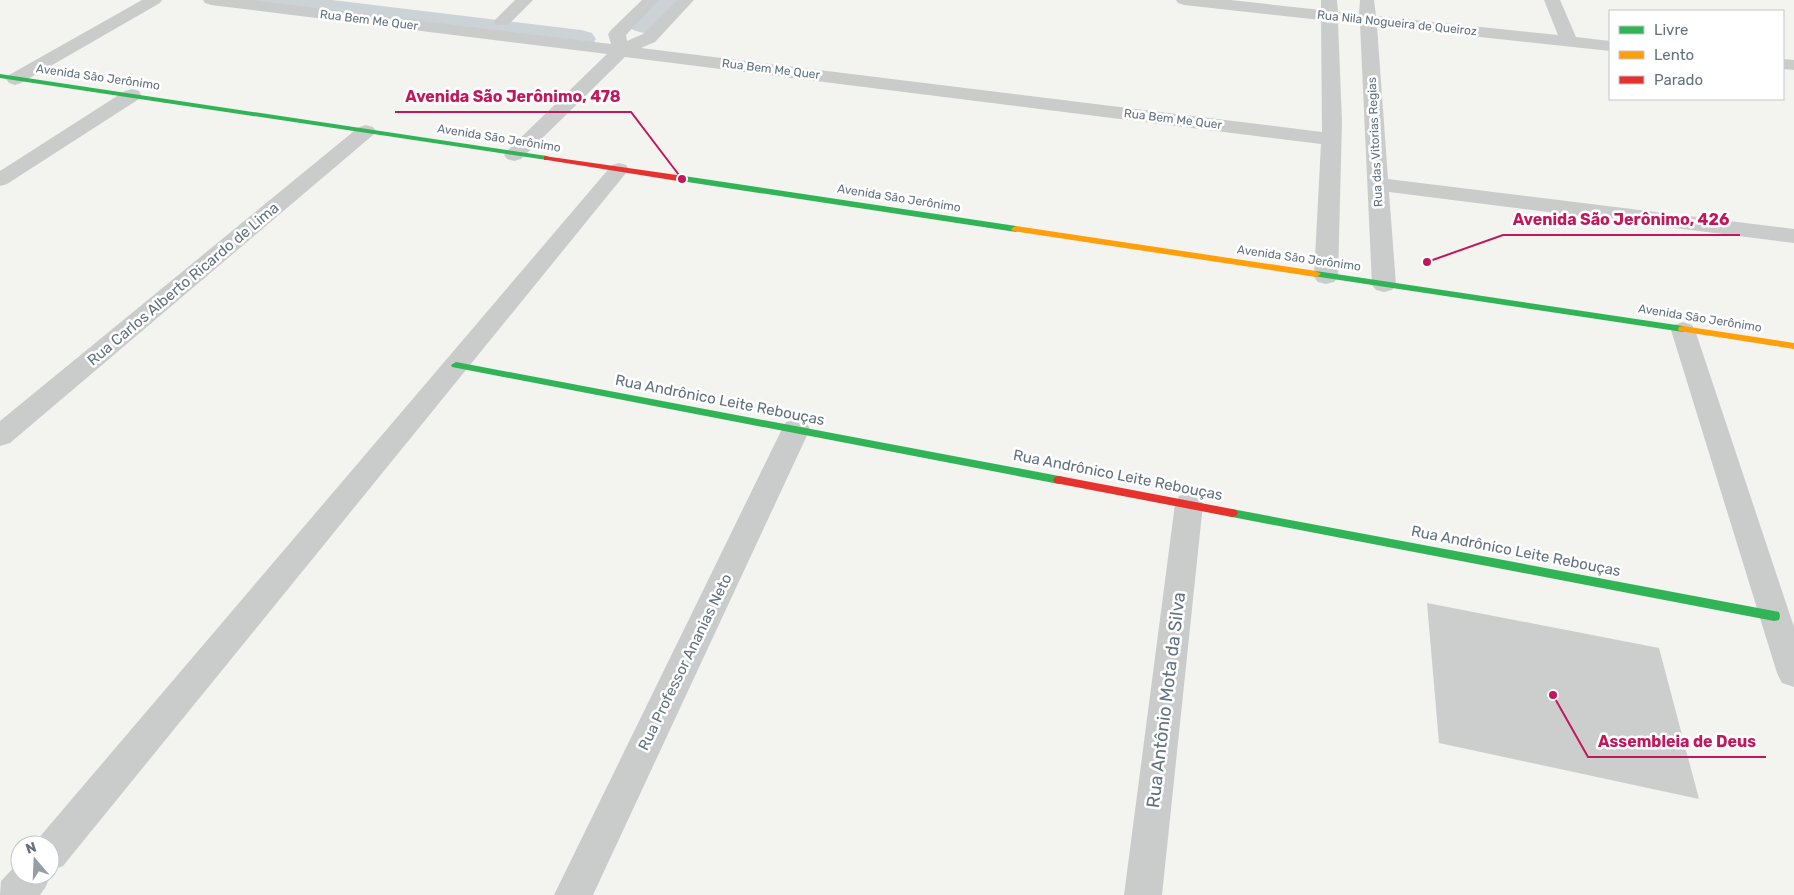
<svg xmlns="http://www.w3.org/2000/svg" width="1794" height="895" font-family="Rubik,sans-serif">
	<rect width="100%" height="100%" fill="#f3f3f0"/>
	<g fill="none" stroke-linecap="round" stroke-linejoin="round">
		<path fill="#cbd3d6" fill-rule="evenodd" d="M 248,0 L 332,0 L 581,30 L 592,33 L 596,39 L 592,45 L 581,48 L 262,8 L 252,6 Z
			M 651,0 L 681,0 L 653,30 L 643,33 L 633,30 L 628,24 Z"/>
	</g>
	<path fill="#cccece" d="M 1427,603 L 1659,648 L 1699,799 L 1439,743 Z"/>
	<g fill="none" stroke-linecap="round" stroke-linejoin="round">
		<path fill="#cacccc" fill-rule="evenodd" d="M 142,0 L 162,0 L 160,3 L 21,83 L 15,85 L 9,83 L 6,79 L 9,75 Z
			M 203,0 L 251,0 L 611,44 L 608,34 L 611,30 L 642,0 L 659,0 L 626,35 L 627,41 L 643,34 L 677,0 L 694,0 L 655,42 L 641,48 L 1322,132 L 1321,20 L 1184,5 L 1178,3 L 1176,0 L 1230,0 L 1321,10 L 1321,0 L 1337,0 L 1338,12 L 1359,14 L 1360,0 L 1374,0 L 1376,16 L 1558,35 L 1544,0 L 1560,0 L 1576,37 L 1610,41 L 1610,51 L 1377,26 L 1388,179 L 1794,229 L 1794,243 L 1389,192 L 1396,285 L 1392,290 L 1384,292 L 1376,290 L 1372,285 L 1360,24 L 1338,22 L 1342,122 L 1338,277 L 1334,282 L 1326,284 L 1318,282 L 1314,277 L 1321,144 L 625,57 L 521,159 L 514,161 L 507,159 L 504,155 L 507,151 L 607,54 L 211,5 L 205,3 Z
			M 515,0 L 533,0 L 508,25 L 496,25 L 494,21 Z
			M 1783,59 L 1794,60 L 1794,70 L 1783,69 Z
			M 132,89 L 139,91 L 141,95 L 139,99 L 7,184 L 0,186 L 0,171 L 125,91 Z
			M 366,125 L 373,127 L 376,131 L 373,135 L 10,443 L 0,446 L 0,421 L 359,127 Z
			M 619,163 L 626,165 L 629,169 L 626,173 L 63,866 L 50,871 L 50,845 L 35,845 L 37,840 L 612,165 Z
			M 1683,322 L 1692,325 L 1695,330 L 1794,627 L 1794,687 L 1782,683 L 1777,673 L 1671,330 L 1674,325 Z
			M 796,420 L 806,422 L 810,429 L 593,895 L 554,895 L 782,429 L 786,422 Z
			M 1189,493 L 1199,496 L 1203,504 L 1162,895 L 1124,895 L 1175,504 L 1179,496 Z
			M 20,861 L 20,875 L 50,875 L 50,873 L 51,875 L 45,888 L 40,895 L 0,895 L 1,881 Z"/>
		<path fill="#30b455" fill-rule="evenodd" d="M 0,74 L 547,156 L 551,158 L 547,160 L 0,78 Z
			M 684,176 L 1016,226 L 1021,229 L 1016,232 L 681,181 L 681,177 Z
			M 1316,271 L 1683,326 L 1688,329 L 1683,332 L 1313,276 L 1313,272 Z
			M 456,362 L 1059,476 L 1063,477 L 1065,480 L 1063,483 L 1059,484 L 452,367 L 451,365 Z
			M 1232,509 L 1774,611 L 1779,612 L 1780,616 L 1779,620 L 1774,621 L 1232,517 L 1228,516 L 1226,513 L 1228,510 Z"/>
		<path fill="#ff9f0a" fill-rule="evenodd" d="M 1016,226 L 1316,271 L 1321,274 L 1316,277 L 1013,231 L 1011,229 Z
			M 1683,326 L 1794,343 L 1794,349 L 1679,331 L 1678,329 L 1679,327 Z"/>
		<path fill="#e5322d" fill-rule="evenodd" d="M 544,156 L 684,176 L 688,179 L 684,182 L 547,160 L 544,160 Z
			M 1059,476 L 1232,509 L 1236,510 L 1238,513 L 1236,516 L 1232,517 L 1055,483 L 1053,480 L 1055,477 Z"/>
	</g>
	<g text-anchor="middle" stroke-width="5" stroke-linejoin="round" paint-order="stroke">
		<g font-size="12" fill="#627281" stroke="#fff">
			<text transform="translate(369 20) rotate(7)" y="4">Rua Bem Me Quer</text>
			<text transform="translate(1397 23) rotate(6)" y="4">Rua Nila Nogueira de Queiroz</text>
			<text transform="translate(771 69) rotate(7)" y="4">Rua Bem Me Quer</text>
			<text transform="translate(98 77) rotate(8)" y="4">Avenida São Jerônimo</text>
			<text transform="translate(1173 119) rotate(7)" y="4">Rua Bem Me Quer</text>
			<text transform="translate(499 138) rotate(9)" y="4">Avenida São Jerônimo</text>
			<text transform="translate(1375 142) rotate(-93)" y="4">Rua das Vitorias Regias</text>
			<text transform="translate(899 198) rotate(9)" y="4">Avenida São Jerônimo</text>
			<text transform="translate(1299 258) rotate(8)" y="4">Avenida São Jerônimo</text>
			<text transform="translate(1700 318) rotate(9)" y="4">Avenida São Jerônimo</text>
		</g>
		<g font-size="15" fill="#627281" stroke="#fff">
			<text transform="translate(183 284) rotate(-40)" y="5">Rua Carlos Alberto Ricardo de Lima</text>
			<text transform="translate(720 400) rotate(11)" y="5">Rua Andrônico Leite Rebouças</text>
			<text transform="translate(1118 475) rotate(11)" y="5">Rua Andrônico Leite Rebouças</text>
			<text transform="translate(1516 551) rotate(11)" y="5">Rua Andrônico Leite Rebouças</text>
			<text transform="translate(685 662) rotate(-64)" y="5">Rua Professor Ananias Neto</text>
		</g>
		<g font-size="18" fill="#627281" stroke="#fff">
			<text transform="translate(1166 700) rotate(-83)" y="6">Rua Antônio Mota da Silva</text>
		</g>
	</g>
	<path fill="none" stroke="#c2185b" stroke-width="2" d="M682 179L631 112H395M1427 262L1503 235H1740M1553 695L1588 757H1766"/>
	<g fill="#c2185b" stroke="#fff" stroke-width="2">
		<circle cx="682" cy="179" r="5"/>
		<circle cx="1427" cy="262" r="5"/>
		<circle cx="1553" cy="695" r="5"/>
	</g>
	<g font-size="16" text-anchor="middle" font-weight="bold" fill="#c2185b" stroke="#fff" stroke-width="5" stroke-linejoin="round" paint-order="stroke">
		<text x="513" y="102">Avenida São Jerônimo, 478</text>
		<text x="1621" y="225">Avenida São Jerônimo, 426</text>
		<text x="1677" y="747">Assembleia de Deus</text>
	</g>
	<rect x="1609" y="10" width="175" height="90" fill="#ffffff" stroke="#c0c7cd"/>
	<rect x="1619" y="26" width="25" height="8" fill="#30b455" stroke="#c0c7cd"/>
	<text x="1654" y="35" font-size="15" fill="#627281">Livre</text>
	<rect x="1619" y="51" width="25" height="8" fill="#ff9f0a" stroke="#c0c7cd"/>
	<text x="1654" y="60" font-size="15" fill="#627281">Lento</text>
	<rect x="1619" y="76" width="25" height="8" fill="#e5322d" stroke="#c0c7cd"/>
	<text x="1654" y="85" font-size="15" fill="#627281">Parado</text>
	<g transform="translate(35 860) rotate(341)"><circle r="24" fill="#ffffff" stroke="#c0c7cd"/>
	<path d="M0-4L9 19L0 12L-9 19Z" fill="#959fa8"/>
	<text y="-8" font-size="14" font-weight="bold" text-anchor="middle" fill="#627281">N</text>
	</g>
</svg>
